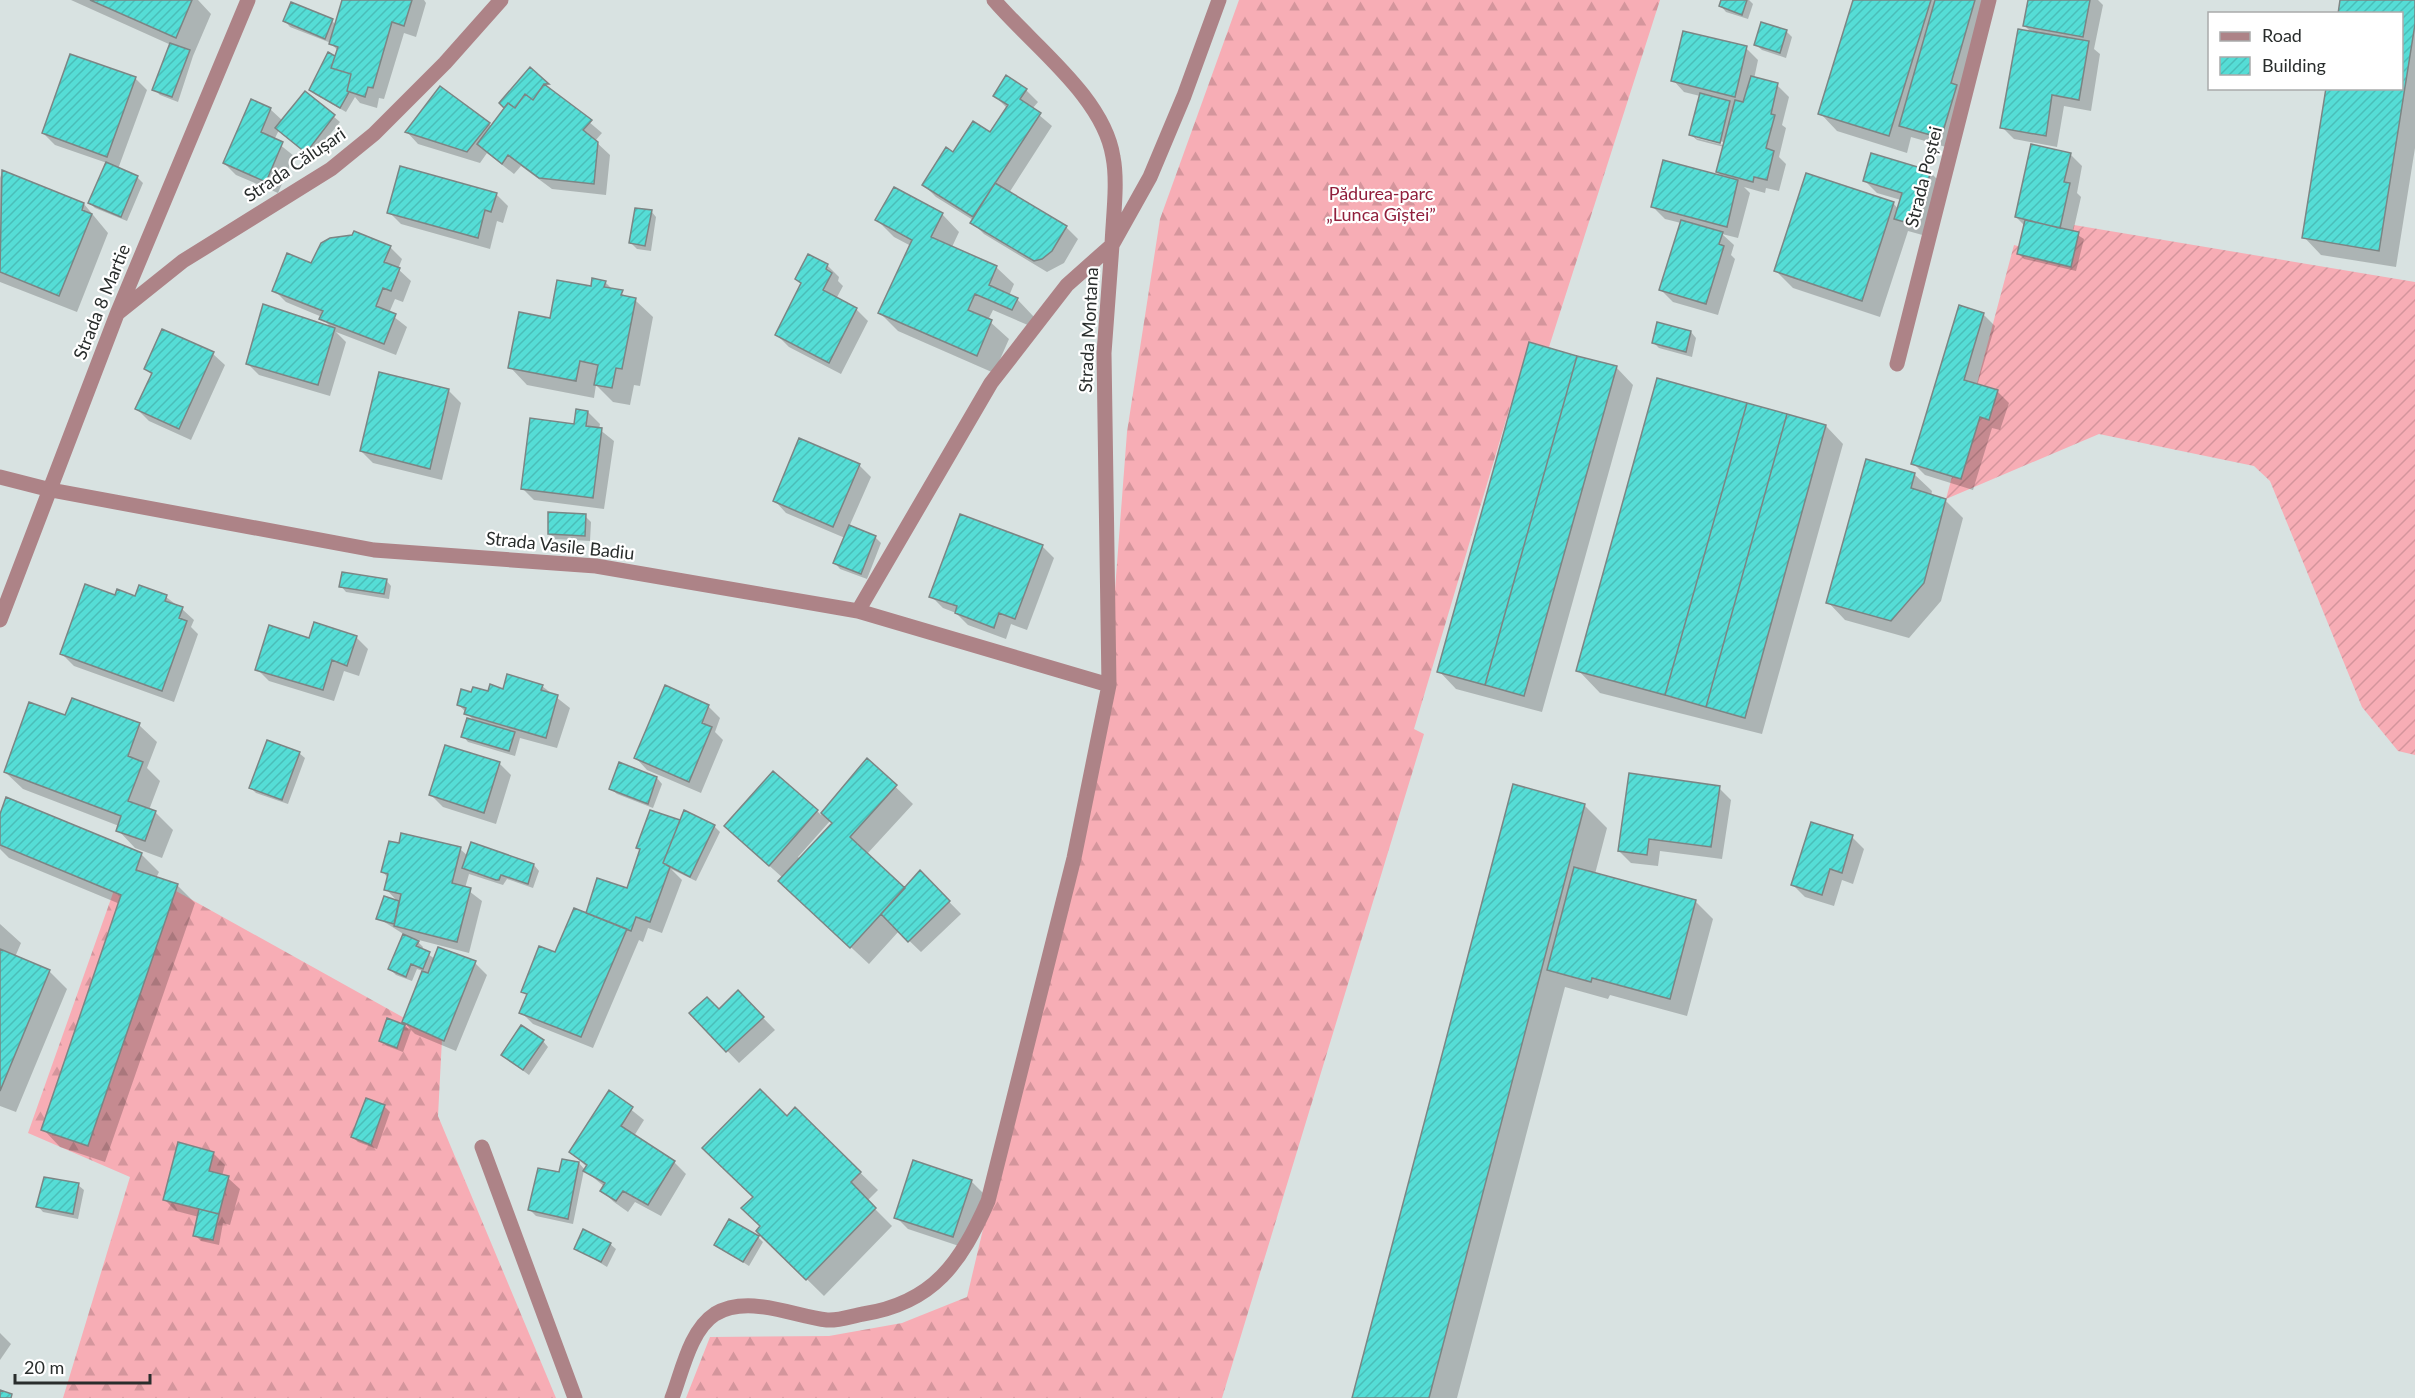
<svg xmlns="http://www.w3.org/2000/svg" width="2415" height="1398" font-family="Lato,sans-serif">
	<defs>
		<pattern id="forest-firs" width="22" height="20" patternUnits="userSpaceOnUse" patternTransform="scale(1.5)"><rect width="22" height="20" fill="#f7adb5"/><path d="M5 1l3.5 6h-7zM16 11l3.5 6h-7z" fill="#d4959c"/></pattern>
		<pattern id="garden-furrows" width="10" height="10" patternUnits="userSpaceOnUse" patternTransform="scale(1.5)"><rect width="10" height="10" fill="#f7adb5"/><path d="M-1 1l2-2M0 10L10 0M9 11l2-2" fill="none" stroke="#d4959c"/></pattern>
		<pattern id="building-hatch" width="6" height="6" patternUnits="userSpaceOnUse" patternTransform="scale(1.5)"><rect width="6" height="6" fill="#55ddd6"/><path d="M-1 1l2-2M0 6l6-6M5 7l2-2" fill="none" stroke="#4abeb8"/></pattern>
	</defs>
	<rect width="100%" height="100%" fill="#d8e2e1"/>
	<path fill="url(#forest-firs)" d="M 1239,0 L 1660,0 L 1549,347 L 1529,343 L 1414,729 L 1424,734 L 1222,1398 L 686,1398 L 710,1337 L 829,1336 L 902,1323 L 967,1297 L 1106,708 L 1127,432 L 1160,219 Z
		M 124,862 L 442,1039 L 438,1116 L 556,1398 L 63,1398 L 130,1177 L 28,1133 Z"/>
	<path fill="url(#garden-furrows)" d="M 2074,225 L 2415,282 L 2415,755 L 2398,751 L 2362,707 L 2270,481 L 2254,466 L 2099,434 L 1946,499 L 2014,245 L 2065,258 Z"/>
	<path fill="#0003" fill-rule="evenodd" d="M 71,0 L 198,0 L 211,14 L 193,56 L 178,102 L 160,95 L 154,89 L 171,45 Z
		M 344,0 L 424,0 L 426,3 L 416,37 L 404,33 L 384,99 L 379,98 L 377,108 L 360,103 L 355,97 L 346,112 L 316,95 L 310,90 L 336,59 L 338,51 L 331,43 L 290,27 L 285,21 L 332,21 L 336,25 Z
		M 1723,0 L 1749,0 L 1753,4 L 1748,19 L 1726,12 L 1721,6 Z
		M 1855,0 L 1990,0 L 1953,149 L 1911,137 L 1907,153 L 1837,131 L 1820,113 Z
		M 2029,0 L 2098,0 L 2103,5 L 2094,49 L 2100,54 L 2091,111 L 2064,106 L 2057,147 L 2014,139 L 2002,127 L 2032,33 L 2025,26 Z
		M 2342,0 L 2415,0 L 2415,148 L 2396,267 L 2321,255 L 2304,237 L 2402,88 L 2402,14 Z
		M 1786,31 L 1792,37 L 1786,58 L 1762,50 L 1756,45 Z
		M 1746,48 L 1758,60 L 1754,79 L 1777,85 L 1789,97 L 1782,125 L 1786,128 L 1779,157 L 1786,164 L 1779,191 L 1766,188 L 1765,193 L 1744,187 L 1750,193 L 1738,238 L 1722,234 L 1734,245 L 1731,255 L 1735,259 L 1718,315 L 1673,302 L 1661,290 L 1681,223 L 1665,219 L 1653,207 L 1723,177 L 1717,172 L 1724,147 L 1697,140 L 1691,135 L 1700,96 L 1684,92 L 1673,80 ZM 1696,135 L 1727,143 L 1727,146 L 1696,138 Z
		M 530,70 L 552,90 L 549,88 L 602,133 L 595,141 L 610,155 L 606,195 L 552,189 L 521,166 L 514,174 L 487,153 L 480,163 L 418,144 L 407,132 L 489,124 L 492,127 L 506,108 L 501,103 Z
		M 135,78 L 147,90 L 118,169 L 138,178 L 143,183 L 127,221 L 95,208 L 90,203 L 107,163 L 55,145 L 43,133 Z
		M 1026,90 L 1038,102 L 1032,109 L 1052,126 L 1009,193 L 1066,227 L 1078,239 L 1064,263 L 1047,272 L 984,234 L 972,222 L 973,220 L 936,197 L 924,185 L 953,154 L 990,135 L 1007,108 L 995,96 Z
		M 306,93 L 340,122 L 312,157 L 279,130 L 274,140 L 294,156 L 278,193 L 236,175 L 224,163 L 270,109 L 283,121 Z
		M 2070,154 L 2082,166 L 2077,193 L 2081,197 L 2073,232 L 2084,239 L 2076,271 L 2024,259 L 2019,254 L 2025,226 L 2016,217 Z
		M 2,172 L 84,204 L 108,233 L 77,312 L 0,282 L 0,178 Z
		M 1930,172 L 1942,184 L 1926,236 L 1908,231 L 1880,317 L 1793,288 L 1776,271 L 1807,175 L 1894,204 L 1898,209 L 1901,200 L 1877,193 L 1865,181 Z
		M 496,194 L 508,206 L 503,223 L 497,221 L 490,249 L 401,224 L 389,212 Z
		M 651,211 L 656,217 L 651,251 L 637,249 L 631,243 Z
		M 942,214 L 959,232 L 952,247 L 996,267 L 1014,284 L 1009,296 L 1017,299 L 1034,317 L 1030,326 L 993,310 L 988,320 L 1009,339 L 994,373 L 898,331 L 880,313 L 911,246 L 894,237 L 877,220 Z
		M 390,247 L 402,259 L 398,269 L 411,281 L 403,302 L 395,299 L 389,313 L 407,327 L 396,355 L 336,332 L 346,342 L 330,396 L 259,375 L 247,363 L 332,329 L 322,317 L 286,302 L 274,290 L 312,264 Z
		M 827,265 L 839,277 L 838,281 L 843,286 L 836,299 L 856,309 L 868,321 L 841,374 L 789,347 L 777,335 L 802,285 L 797,279 Z
		M 605,282 L 613,290 L 635,300 L 653,317 L 640,386 L 634,385 L 630,405 L 613,402 L 596,385 L 594,398 L 527,385 L 510,367 L 551,320 Z
		M 1983,314 L 1995,326 L 1977,386 L 1997,391 L 2009,403 L 2000,430 L 1992,428 L 1973,490 L 1925,475 L 1913,463 Z
		M 1691,332 L 1696,338 L 1692,357 L 1659,348 L 1653,342 Z
		M 213,354 L 225,365 L 191,440 L 149,421 L 137,409 L 152,375 L 146,369 Z
		M 1616,367 L 1633,385 L 1542,712 L 1456,689 L 1439,671 Z
		M 381,374 L 449,391 L 461,403 L 442,480 L 373,463 L 361,451 Z
		M 588,412 L 600,424 L 599,429 L 614,441 L 604,509 L 534,500 L 522,488 Z
		M 1826,426 L 1843,444 L 1762,734 L 1600,693 L 1578,670 Z
		M 859,465 L 871,477 L 849,527 L 875,537 L 881,543 L 867,579 L 840,569 L 835,563 L 845,538 L 786,513 L 775,501 Z
		M 1914,474 L 1932,491 L 1931,496 L 1945,500 L 1963,518 L 1941,601 L 1909,638 L 1845,620 L 1828,602 Z
		M 585,516 L 591,522 L 590,541 L 555,539 L 549,533 Z
		M 1042,546 L 1054,558 L 1027,630 L 1011,624 L 1006,639 L 968,625 L 956,613 L 943,608 L 931,596 Z
		M 386,580 L 391,586 L 389,599 L 346,592 L 341,586 Z
		M 140,587 L 166,597 L 182,609 L 194,620 L 191,627 L 198,634 L 174,702 L 74,666 L 62,654 L 136,598 Z
		M 356,637 L 368,649 L 359,676 L 344,671 L 334,701 L 269,681 L 257,669 L 310,639 Z
		M 542,686 L 570,708 L 557,748 L 520,738 L 515,756 L 468,742 L 463,736 L 475,722 L 458,704 L 472,693 Z
		M 708,706 L 720,718 L 715,732 L 723,740 L 701,793 L 647,770 L 636,758 Z
		M 66,717 L 139,725 L 157,742 L 147,768 L 160,781 L 149,810 L 155,812 L 173,830 L 162,858 L 135,848 L 118,830 L 119,826 L 23,789 L 5,772 Z
		M 299,753 L 305,758 L 288,804 L 256,793 L 251,788 Z
		M 868,760 L 913,804 L 867,854 L 905,889 L 920,872 L 961,914 L 921,952 L 899,931 L 869,964 L 798,898 L 783,878 L 738,838 L 817,811 L 821,815 ZM 830,821 L 833,824 L 800,859 L 798,857 Z
		M 499,763 L 511,775 L 496,824 L 443,807 L 431,795 Z
		M 657,778 L 662,784 L 653,808 L 617,794 L 611,789 Z
		M 1719,788 L 1731,800 L 1722,859 L 1660,851 L 1658,866 L 1631,863 L 1619,851 Z
		M 1584,805 L 1607,828 L 1595,874 L 1695,901 L 1713,919 L 1687,1016 L 1610,995 L 1608,999 L 1565,987 L 1457,1398 L 1353,1398 Z
		M 651,812 L 681,822 L 714,826 L 720,832 L 696,881 L 671,869 L 682,880 L 662,933 L 648,928 L 643,942 L 639,940 L 593,1048 L 533,1024 L 521,1012 L 528,996 L 523,991 L 587,915 L 628,890 L 641,851 L 638,847 Z
		M 0,818 L 141,854 L 159,872 L 156,878 L 177,885 L 195,903 L 105,1162 L 60,1147 L 43,1129 L 120,904 L 9,858 L 0,849 Z
		M 1852,837 L 1864,849 L 1853,884 L 1842,880 L 1834,906 L 1805,897 L 1793,885 Z
		M 460,849 L 468,856 L 534,865 L 539,871 L 533,888 L 507,879 L 503,885 L 469,874 L 465,888 L 482,901 L 469,953 L 415,939 L 423,947 L 422,950 L 435,959 L 475,963 L 487,975 L 456,1051 L 415,1034 L 411,1030 L 403,1052 L 387,1046 L 381,1040 L 388,1020 L 410,1029 L 404,1022 L 423,971 L 417,969 L 412,981 L 396,975 L 390,969 L 405,935 L 378,918 L 385,898 L 399,903 L 386,889 L 388,878 L 383,872 Z
		M 0,924 L 21,943 L 15,957 L 49,971 L 67,989 L 16,1112 L 0,1106 Z
		M 738,992 L 775,1030 L 739,1063 L 691,1013 L 719,1011 Z
		M 543,1041 L 548,1047 L 529,1075 L 502,1055 Z
		M 609,1092 L 644,1120 L 634,1136 L 674,1162 L 686,1174 L 661,1216 L 635,1202 L 628,1212 L 614,1202 L 602,1191 L 605,1187 L 584,1170 L 573,1224 L 536,1216 L 530,1210 L 561,1174 L 579,1163 L 585,1170 L 587,1167 L 570,1152 Z
		M 384,1106 L 390,1112 L 377,1149 L 358,1142 L 353,1137 Z
		M 795,1109 L 878,1190 L 867,1201 L 892,1226 L 824,1296 L 758,1231 L 762,1227 L 755,1197 L 787,1118 Z
		M 213,1153 L 225,1165 L 222,1176 L 228,1178 L 240,1189 L 230,1225 L 223,1223 L 219,1245 L 201,1241 L 195,1235 L 199,1217 L 176,1211 L 164,1199 Z
		M 971,1181 L 983,1193 L 965,1248 L 908,1229 L 896,1217 Z
		M 78,1185 L 84,1190 L 78,1219 L 43,1212 L 38,1206 Z
		M 758,1237 L 763,1242 L 749,1266 L 716,1245 Z
		M 610,1244 L 616,1249 L 607,1267 L 576,1248 Z
		M 0,1333 L 11,1344 L 0,1360 Z"/>
	<path fill="url(#building-hatch)" stroke="#7c8584" stroke-width="1.5" d="M 90,0 L 192,0 L 176,38 Z
		M 342,0 L 412,0 L 404,26 L 392,22 L 373,88 L 368,87 L 365,97 L 347,91 L 351,74 L 331,68 L 338,47 L 329,44 Z
		M 1721,0 L 1747,0 L 1742,15 L 1719,6 Z
		M 1853,0 L 1931,0 L 1889,136 L 1818,114 Z
		M 1935,0 L 1975,0 L 1951,83 L 1957,85 L 1941,138 L 1899,126 Z
		M 2028,0 L 2090,0 L 2083,37 L 2023,26 Z
		M 2340,0 L 2415,0 L 2415,24 L 2379,251 L 2302,238 L 2326,88 L 2402,88 L 2402,14 L 2338,14 Z
		M 291,2 L 333,19 L 325,39 L 283,21 Z
		M 1761,22 L 1787,30 L 1780,53 L 1754,45 Z
		M 2018,29 L 2089,41 L 2079,100 L 2052,95 L 2046,136 L 2000,128 Z
		M 1683,31 L 1747,46 L 1735,97 L 1671,81 Z
		M 170,43 L 190,50 L 172,97 L 152,90 Z
		M 328,52 L 335,56 L 331,68 L 351,74 L 347,91 L 349,92 L 340,108 L 309,90 Z
		M 70,54 L 136,77 L 107,157 L 42,133 Z
		M 530,67 L 549,84 L 544,84 L 533,100 L 525,94 L 515,108 L 508,103 L 504,108 L 499,103 Z
		M 1006,75 L 1027,89 L 1020,99 L 1041,113 L 973,217 L 922,185 L 946,147 L 953,152 L 973,121 L 990,132 L 1008,105 L 993,96 Z
		M 1751,76 L 1778,83 L 1771,114 L 1775,115 L 1766,148 L 1774,151 L 1767,180 L 1754,177 L 1753,182 L 1716,172 L 1735,100 L 1743,102 Z
		M 544,84 L 592,120 L 583,130 L 598,142 L 594,184 L 539,178 L 508,155 L 502,164 L 477,144 L 508,103 L 515,108 L 525,94 L 533,100 Z
		M 440,86 L 490,123 L 467,152 L 405,132 Z
		M 305,91 L 335,115 L 306,153 L 275,128 Z
		M 1700,93 L 1730,101 L 1720,143 L 1689,135 Z
		M 251,99 L 271,108 L 261,132 L 283,142 L 266,182 L 223,163 Z
		M 2031,144 L 2071,153 L 2064,182 L 2070,183 L 2060,228 L 2015,217 Z
		M 1871,153 L 1931,171 L 1915,225 L 1894,219 L 1902,193 L 1863,181 Z
		M 1663,160 L 1738,180 L 1727,227 L 1651,207 Z
		M 106,162 L 138,176 L 121,217 L 88,203 Z
		M 400,166 L 497,193 L 491,212 L 485,210 L 478,238 L 387,213 Z
		M 2,170 L 84,203 L 82,210 L 92,214 L 59,296 L 0,272 Z
		M 1806,173 L 1894,202 L 1862,301 L 1774,271 Z
		M 995,183 L 1067,226 L 1052,251 L 1042,259 L 1034,261 L 970,223 Z
		M 894,187 L 943,213 L 931,237 L 997,266 L 989,285 L 1018,298 L 1012,310 L 975,294 L 968,310 L 992,320 L 977,356 L 878,313 L 912,240 L 875,220 Z
		M 635,208 L 652,210 L 645,246 L 629,243 Z
		M 1681,220 L 1723,232 L 1719,244 L 1724,246 L 1706,304 L 1659,290 Z
		M 2025,220 L 2079,232 L 2071,267 L 2017,254 Z
		M 354,231 L 391,246 L 384,262 L 400,268 L 391,291 L 383,288 L 376,306 L 396,314 L 384,344 L 319,319 L 323,311 L 272,291 L 287,253 L 311,263 L 321,243 L 330,238 L 352,235 Z
		M 808,254 L 828,264 L 826,269 L 832,273 L 823,290 L 857,308 L 829,363 L 775,335 L 801,283 L 795,279 Z
		M 592,278 L 606,281 L 604,287 L 623,290 L 621,295 L 636,298 L 622,369 L 616,368 L 612,388 L 594,385 L 598,365 L 580,361 L 576,381 L 508,368 L 519,312 L 550,318 L 557,280 L 591,286 Z
		M 263,304 L 335,328 L 318,385 L 246,364 Z
		M 1959,305 L 1984,313 L 1964,380 L 1998,390 L 1989,420 L 1980,417 L 1961,479 L 1911,464 Z
		M 1657,322 L 1691,331 L 1686,352 L 1652,343 Z
		M 162,329 L 214,352 L 179,429 L 135,409 L 152,373 L 144,369 Z
		M 1529,342 L 1577,356 L 1485,685 L 1437,672 Z
		M 1577,356 L 1617,366 L 1524,696 L 1485,685 Z
		M 379,372 L 449,389 L 430,469 L 360,451 Z
		M 1657,378 L 1747,403 L 1665,695 L 1576,671 Z
		M 1747,403 L 1787,414 L 1706,707 L 1665,695 Z
		M 576,409 L 588,411 L 586,426 L 602,428 L 593,498 L 521,489 L 530,418 L 574,424 Z
		M 1787,414 L 1826,425 L 1745,718 L 1706,707 Z
		M 799,438 L 860,464 L 833,527 L 773,501 Z
		M 1866,459 L 1915,473 L 1911,488 L 1946,499 L 1924,583 L 1891,621 L 1826,603 Z
		M 548,512 L 586,514 L 585,536 L 548,534 Z
		M 960,514 L 1043,545 L 1015,619 L 999,613 L 994,628 L 955,613 L 957,606 L 929,597 Z
		M 849,525 L 876,536 L 861,574 L 833,563 Z
		M 342,572 L 387,579 L 384,594 L 339,587 Z
		M 85,584 L 115,595 L 117,589 L 135,596 L 139,585 L 167,595 L 165,601 L 183,607 L 179,618 L 187,621 L 162,691 L 60,654 Z
		M 314,622 L 357,636 L 347,666 L 332,660 L 323,690 L 255,670 L 269,625 L 309,638 Z
		M 507,674 L 543,685 L 541,690 L 558,695 L 546,738 L 464,714 L 466,708 L 457,705 L 461,689 L 471,692 L 473,687 L 488,691 L 490,684 L 503,689 Z
		M 665,685 L 709,705 L 702,723 L 712,727 L 689,782 L 634,758 Z
		M 72,698 L 140,723 L 128,756 L 143,762 L 128,801 L 156,811 L 145,841 L 116,831 L 121,816 L 4,772 L 29,702 L 65,715 Z
		M 467,718 L 515,732 L 509,751 L 461,737 Z
		M 267,740 L 300,752 L 282,800 L 249,788 Z
		M 445,745 L 500,762 L 484,813 L 429,795 Z
		M 867,758 L 897,785 L 850,837 L 905,888 L 850,948 L 778,881 L 832,823 L 821,813 Z
		M 619,762 L 657,777 L 648,804 L 609,789 Z
		M 773,771 L 818,810 L 769,866 L 724,826 Z
		M 1629,773 L 1720,786 L 1711,847 L 1649,839 L 1647,855 L 1618,851 Z
		M 1513,784 L 1585,804 L 1429,1398 L 1352,1398 Z
		M 6,797 L 142,853 L 136,870 L 178,884 L 88,1146 L 41,1130 L 121,895 L 0,845 L 0,814 Z
		M 650,810 L 680,820 L 663,863 L 670,867 L 650,922 L 636,917 L 631,931 L 586,913 L 597,878 L 627,888 L 640,849 L 636,848 Z
		M 684,810 L 715,825 L 690,877 L 663,863 Z
		M 1811,822 L 1853,835 L 1842,873 L 1830,869 L 1822,895 L 1791,885 Z
		M 401,833 L 461,847 L 452,883 L 471,888 L 457,942 L 394,926 L 401,894 L 384,890 L 388,874 L 381,872 L 389,841 L 399,843 Z
		M 471,842 L 534,864 L 528,884 L 501,875 L 499,880 L 496,880 L 462,868 Z
		M 1574,867 L 1696,900 L 1670,999 L 1592,978 L 1591,982 L 1547,970 Z
		M 920,870 L 950,901 L 908,942 L 881,914 Z
		M 384,896 L 399,901 L 394,924 L 376,919 Z
		M 574,908 L 627,929 L 581,1037 L 519,1013 L 527,994 L 521,992 L 539,946 L 555,952 Z
		M 403,934 L 419,941 L 416,946 L 430,952 L 423,969 L 411,964 L 406,977 L 388,969 Z
		M 438,947 L 476,961 L 444,1041 L 402,1022 L 422,971 L 428,973 Z
		M 0,949 L 50,970 L 0,1091 Z
		M 738,990 L 764,1017 L 726,1052 L 689,1013 L 707,997 L 719,1009 Z
		M 387,1018 L 405,1025 L 397,1048 L 379,1041 Z
		M 521,1025 L 544,1040 L 523,1070 L 501,1055 Z
		M 760,1089 L 787,1116 L 795,1107 L 861,1172 L 851,1182 L 876,1208 L 806,1280 L 756,1231 L 760,1226 L 741,1208 L 753,1197 L 702,1148 Z
		M 609,1090 L 633,1107 L 621,1126 L 675,1161 L 648,1205 L 623,1191 L 616,1201 L 600,1191 L 605,1183 L 583,1171 L 587,1165 L 569,1152 Z
		M 366,1098 L 385,1105 L 371,1145 L 351,1137 Z
		M 178,1142 L 214,1152 L 209,1171 L 229,1176 L 219,1214 L 163,1200 Z
		M 562,1159 L 579,1162 L 568,1219 L 528,1210 L 538,1168 L 559,1172 Z
		M 913,1160 L 972,1180 L 953,1237 L 894,1218 Z
		M 44,1177 L 79,1183 L 73,1214 L 36,1207 Z
		M 199,1209 L 219,1214 L 213,1240 L 193,1236 Z
		M 729,1219 L 759,1236 L 743,1262 L 714,1245 Z
		M 583,1229 L 611,1243 L 601,1262 L 574,1249 Z
		M 0,1390 L 12,1394 L 11,1398 L 0,1398 Z"/>
	<g fill="none" stroke-linecap="round" stroke-linejoin="round">
		<path stroke="#ad8387" stroke-width="15" d="M 118,313 L 183,261 L 331,169 L 374,134 L 445,63 L 501,0
			M 1897,364 L 1989,0
			M 0,477 L 51,490 L 374,550 L 596,566 L 858,611 L 1109,685
			M 858,611 L 991,383 L 1067,285 L 1112,245 C 1113,218 1118,182 1113,157 C 1104,97 1032,45 994,0
			M 0,620 L 117,314 L 248,0
			M 482,1147 L 575,1398
			M 672,1398 C 682,1372 690,1330 715,1314 C 748,1294 793,1316 827,1320 C 838,1321 852,1316 863,1314 C 934,1303 961,1262 988,1201 L 1074,858 L 1109,685 L 1104,353 L 1112,245 L 1150,177 L 1184,96 L 1219,0"/>
	</g>
	<g text-anchor="middle" stroke-width="4.5" stroke-linejoin="round" paint-order="stroke">
		<g font-size="18" fill="#292d2c" stroke="#fff">
			<text transform="translate(295 165) rotate(-34)" y="6">Strada Călușari</text>
			<text transform="translate(1924 177) rotate(-76)" y="6">Strada Poștei</text>
			<text transform="translate(102 302) rotate(-68)" y="6">Strada 8 Martie</text>
			<text transform="translate(1089 330) rotate(-87)" y="6">Strada Montana</text>
			<text transform="translate(560 546) rotate(6)" y="6">Strada Vasile Badiu</text>
		</g>
		<g font-size="18" fill="#901f3c" stroke="#fff">
			<text x="1381" y="200">Pădurea-parc<tspan x="1381" dy="21">„Lunca Gîștei”</tspan></text>
		</g>
	</g>
	<rect x="2208" y="12" width="195" height="78" fill="#ffffff" stroke="#a9abab" stroke-width="1.5"/>
	<rect x="2220" y="32" width="30" height="9" fill="#ad8387" stroke="#a9abab" stroke-width="1.5"/>
	<text x="2262" y="42" font-size="18" fill="#292d2c">Road</text>
	<rect x="2220" y="57" width="30" height="18" fill="url(#building-hatch)" stroke="#a9abab" stroke-width="1.5"/>
	<text x="2262" y="72" font-size="18" fill="#292d2c">Building</text>
	<path d="M15 1374v9h135v-9" fill="none" stroke="#292d2c" stroke-width="3"/>
	<text x="24" y="1374" font-size="18" fill="#292d2c" stroke="#ffffff" stroke-width="4.5" paint-order="stroke">20 m</text>
</svg>
